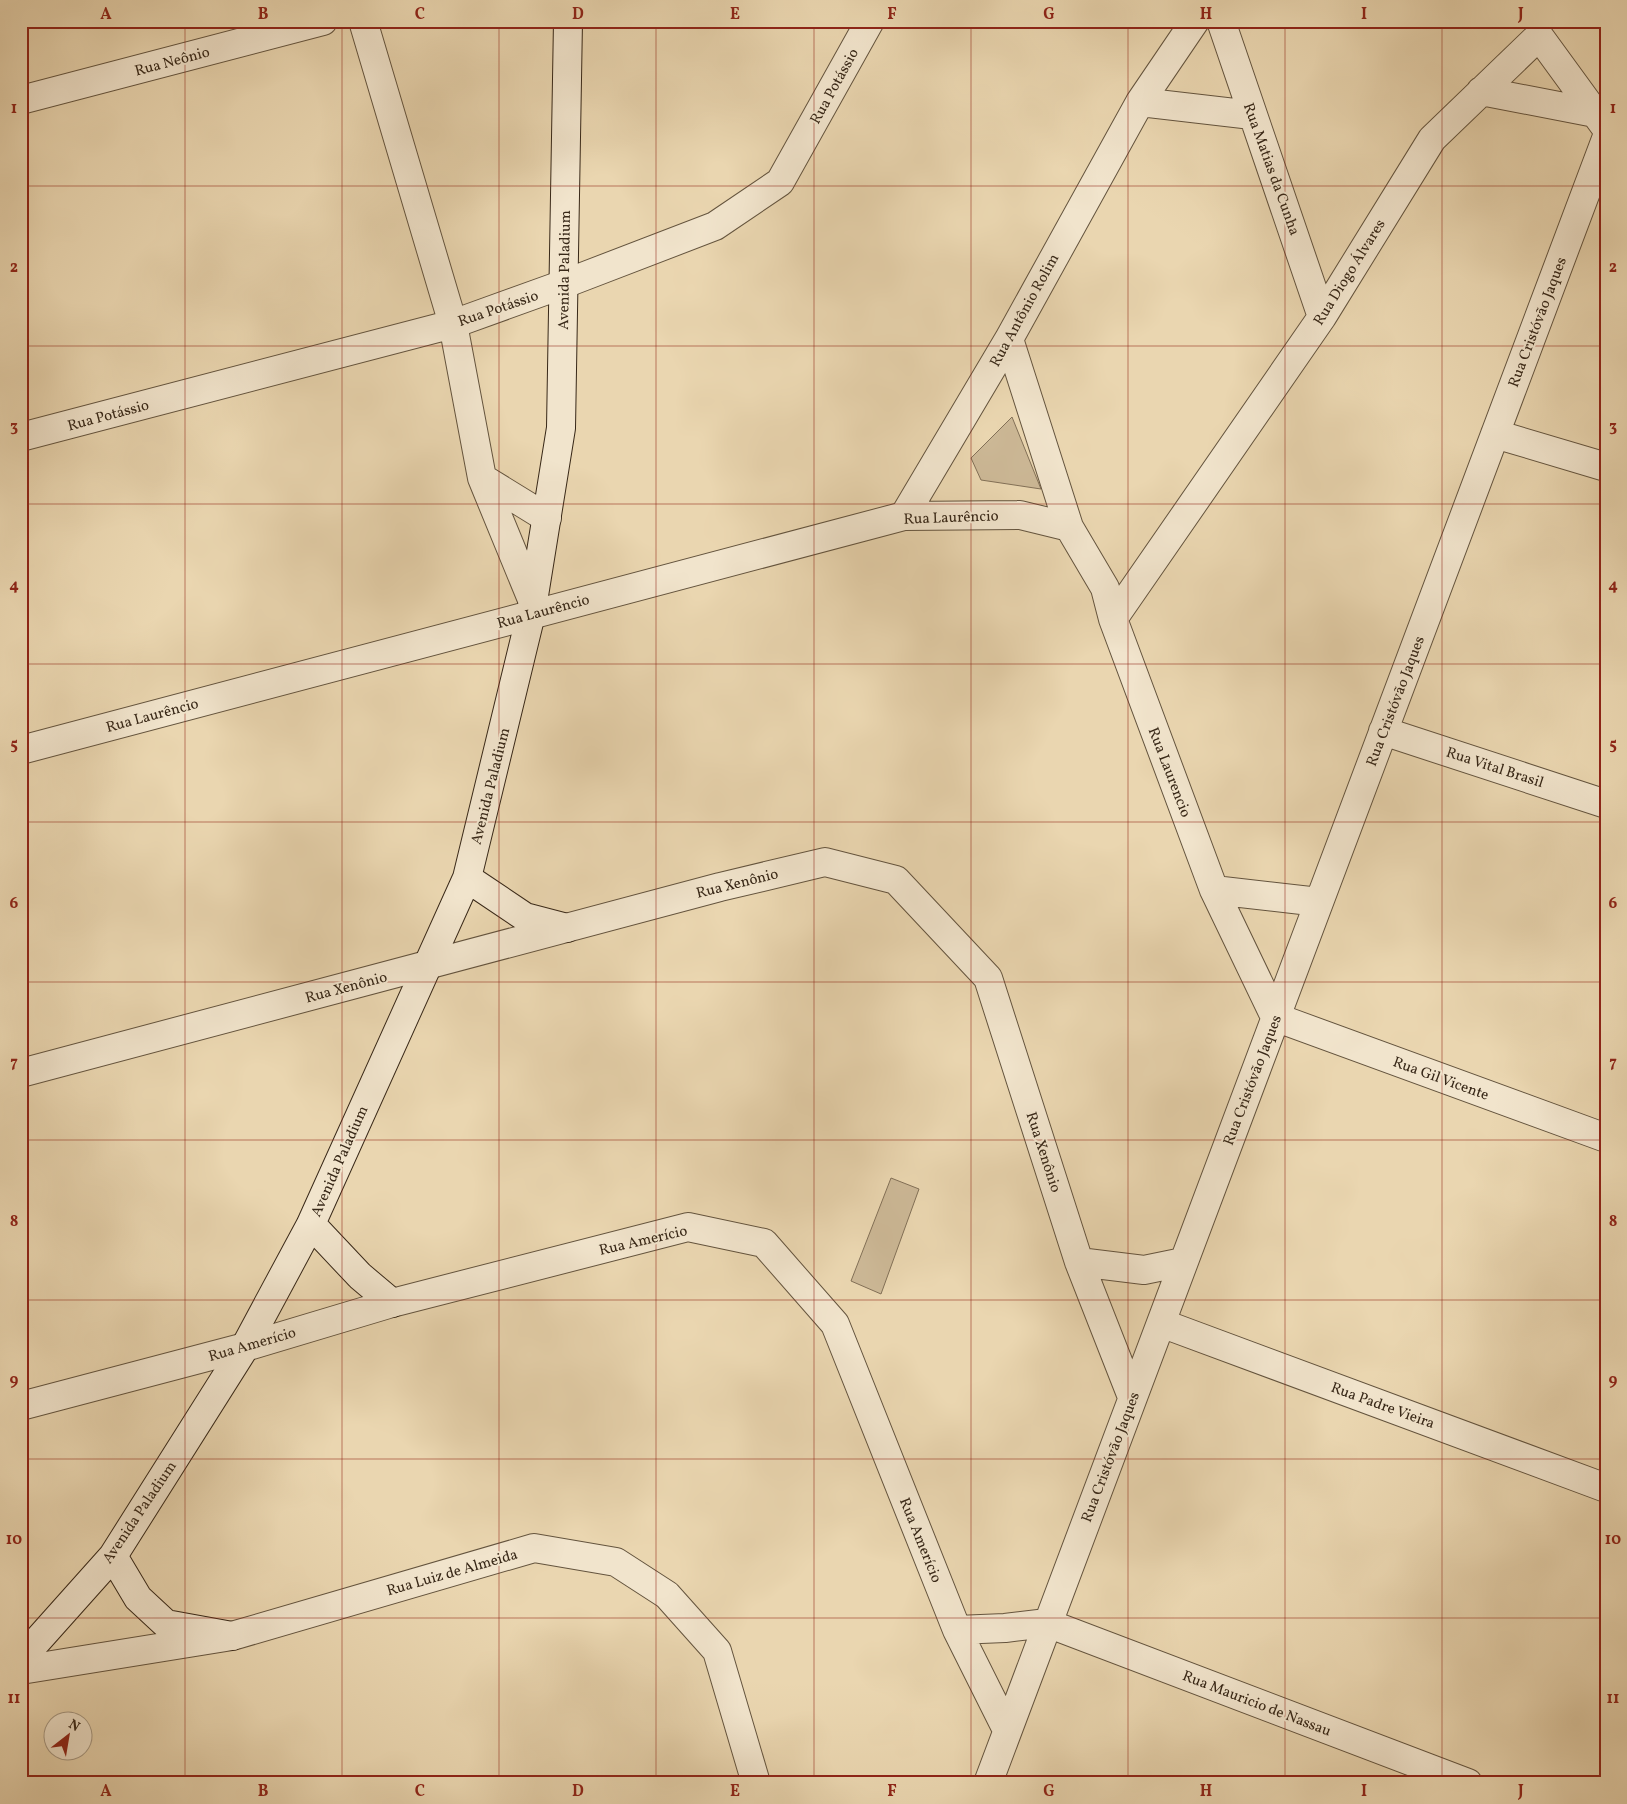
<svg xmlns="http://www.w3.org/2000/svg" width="1627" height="1804" font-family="Vollkorn,serif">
	<rect width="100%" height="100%" fill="#ead6b0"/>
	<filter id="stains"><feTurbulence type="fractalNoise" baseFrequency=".004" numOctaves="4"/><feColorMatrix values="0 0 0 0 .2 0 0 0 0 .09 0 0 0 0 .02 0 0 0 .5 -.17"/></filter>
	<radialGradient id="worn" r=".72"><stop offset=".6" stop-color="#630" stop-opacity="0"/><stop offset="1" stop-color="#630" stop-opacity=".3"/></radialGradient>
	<path fill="#ccb896" stroke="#827057" d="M 1012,417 L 1041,489 L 981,480 L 971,458 Z
		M 891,1178 L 919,1189 L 881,1294 L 851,1281 Z"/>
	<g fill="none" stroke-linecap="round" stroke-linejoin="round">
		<g stroke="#64543e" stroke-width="30">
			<path id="street" d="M 363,21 L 453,324 L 482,478 L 533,602
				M 1221,21 L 1322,317
				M 1481,91 L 1595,113
				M 21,100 L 323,21
				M 1140,102 L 1252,115
				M 1009,339 L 1069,527 L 1105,588 L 1113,619 L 1214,890 L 1275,1017 L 1606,1138
				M 1495,434 L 1606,467
				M 21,437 L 453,324 L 564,284 L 715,226 L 780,182 L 870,21
				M 482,478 L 547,518
				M 904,516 L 1009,339 L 1140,102 L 1195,21
				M 1113,619 L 1322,317 L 1432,139 L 1539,36 L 1606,128
				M 1383,731 L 1606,804
				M 21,750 L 904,516 L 1020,515 L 1069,527
				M 1214,890 L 1319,902
				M 21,1073 L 720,887 L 825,862 L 896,880 L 988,978 L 1079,1262 L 1132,1397
				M 1079,1262 L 1144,1270 L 1183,1262
				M 1161,1323 L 1606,1488
				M 21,1406 L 245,1347 L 392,1303 L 688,1227 L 764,1243 L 835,1324 L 957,1630 L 1007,1730
				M 957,1630 L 1005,1628 L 1047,1623 L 1468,1783
				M 21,1670 L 232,1636 L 534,1548 L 616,1562 L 667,1595 L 717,1651 L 756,1783
				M 988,1783 L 1606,139"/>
		</g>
		<g stroke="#382818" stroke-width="30">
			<path id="secondary" d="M 467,878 L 525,917 L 567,928
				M 311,1224 L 360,1276 L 392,1303
				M 113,1556 L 138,1598 L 166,1624 L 232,1636
				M 21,1659 L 113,1556 L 245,1347 L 311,1224 L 467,878 L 531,614 L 561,428 L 568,21"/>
		</g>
		<use href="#street" stroke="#f1e4cc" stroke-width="28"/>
		<use href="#secondary" stroke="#f1e4cc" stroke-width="28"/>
	</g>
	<path fill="none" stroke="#8f2418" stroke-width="1" stroke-opacity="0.55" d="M 185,21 L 185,1783M 342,21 L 342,1783M 499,21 L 499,1783M 656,21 L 656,1783M 814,21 L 814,1783M 971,21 L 971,1783M 1128,21 L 1128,1783M 1285,21 L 1285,1783M 1442,21 L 1442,1783M 21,186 L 1606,186M 21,346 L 1606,346M 21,504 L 1606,504M 21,664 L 1606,664M 21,822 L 1606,822M 21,982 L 1606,982M 21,1140 L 1606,1140M 21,1300 L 1606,1300M 21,1459 L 1606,1459M 21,1618 L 1606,1618"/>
	<g text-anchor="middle" stroke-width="4" stroke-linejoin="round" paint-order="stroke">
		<g font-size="15" fill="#382818" stroke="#f1e4cc">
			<text transform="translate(172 61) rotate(-15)" y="5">Rua Neônio</text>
			<text transform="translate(834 86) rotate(-61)" y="5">Rua Potássio</text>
			<text transform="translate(1272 169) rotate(70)" y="5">Rua Matias da Cunha</text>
			<text transform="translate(564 270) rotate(-89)" y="5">Avenida Paladium</text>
			<text transform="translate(1349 272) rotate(-58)" y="5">Rua Diogo Álvares</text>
			<text transform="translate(498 308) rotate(-19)" y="5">Rua Potássio</text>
			<text transform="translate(1024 310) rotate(-61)" y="5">Rua Antônio Rolim</text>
			<text transform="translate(1537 322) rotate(-69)" y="5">Rua Cristóvão Jaques</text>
			<text transform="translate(108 415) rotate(-15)" y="5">Rua Potássio</text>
			<text transform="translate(951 517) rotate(-2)" y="5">Rua Laurêncio</text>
			<text transform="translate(543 611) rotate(-15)" y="5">Rua Laurêncio</text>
			<text transform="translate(1395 701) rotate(-69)" y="5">Rua Cristóvão Jaques</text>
			<text transform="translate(152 715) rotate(-15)" y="5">Rua Laurêncio</text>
			<text transform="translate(1495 767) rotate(18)" y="5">Rua Vital Brasil</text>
			<text transform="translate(1170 772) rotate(69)" y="5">Rua Laurencio</text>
			<text transform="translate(490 786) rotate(-76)" y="5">Avenida Paladium</text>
			<text transform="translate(737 883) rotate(-14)" y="5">Rua Xenônio</text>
			<text transform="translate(346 987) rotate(-15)" y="5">Rua Xenônio</text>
			<text transform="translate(1441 1078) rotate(20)" y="5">Rua Gil Vicente</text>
			<text transform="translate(1252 1080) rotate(-69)" y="5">Rua Cristóvão Jaques</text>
			<text transform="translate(1044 1152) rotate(72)" y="5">Rua Xenônio</text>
			<text transform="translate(339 1161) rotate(-66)" y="5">Avenida Paladium</text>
			<text transform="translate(643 1240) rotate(-13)" y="5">Rua Amerício</text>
			<text transform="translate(252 1344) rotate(-16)" y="5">Rua Amerício</text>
			<text transform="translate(1383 1405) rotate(20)" y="5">Rua Padre Vieira</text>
			<text transform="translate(1110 1457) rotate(-69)" y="5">Rua Cristóvão Jaques</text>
			<text transform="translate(139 1512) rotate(-56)" y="5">Avenida Paladium</text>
			<text transform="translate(921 1540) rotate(68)" y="5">Rua Amerício</text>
			<text transform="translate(452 1572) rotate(-16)" y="5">Rua Luiz de Almeida</text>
			<text transform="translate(1257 1703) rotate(21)" y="5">Rua Mauricio de Nassau</text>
		</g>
	</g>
	<rect width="1627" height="1804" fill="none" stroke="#ead6b0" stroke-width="55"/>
	<g transform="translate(68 1736) rotate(31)"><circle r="24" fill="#f1e4cc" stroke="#a79984"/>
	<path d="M0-4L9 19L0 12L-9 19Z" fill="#8f2418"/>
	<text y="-8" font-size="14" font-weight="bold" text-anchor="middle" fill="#382818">N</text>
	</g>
	<rect x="28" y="28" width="1572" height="1748" fill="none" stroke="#8f2418" stroke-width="2"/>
	<g font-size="16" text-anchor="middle" font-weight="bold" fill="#8f2418">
		<text x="106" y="19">A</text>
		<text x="263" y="19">B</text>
		<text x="420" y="19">C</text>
		<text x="578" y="19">D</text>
		<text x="735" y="19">E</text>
		<text x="892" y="19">F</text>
		<text x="1049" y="19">G</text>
		<text x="1206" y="19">H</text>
		<text x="1364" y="19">I</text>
		<text x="1521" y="19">J</text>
		<text x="14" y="113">1</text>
		<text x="1613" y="113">1</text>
		<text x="14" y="272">2</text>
		<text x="1613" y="272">2</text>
		<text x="14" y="431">3</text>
		<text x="1613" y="431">3</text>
		<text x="14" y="590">4</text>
		<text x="1613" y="590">4</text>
		<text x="14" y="749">5</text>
		<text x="1613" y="749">5</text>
		<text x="14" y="908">6</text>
		<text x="1613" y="908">6</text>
		<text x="14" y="1067">7</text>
		<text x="1613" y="1067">7</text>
		<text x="14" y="1226">8</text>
		<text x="1613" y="1226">8</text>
		<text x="14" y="1385">9</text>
		<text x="1613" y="1385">9</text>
		<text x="14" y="1544">10</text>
		<text x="1613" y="1544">10</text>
		<text x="14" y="1703">11</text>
		<text x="1613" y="1703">11</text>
		<text x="106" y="1796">A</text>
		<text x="263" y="1796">B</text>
		<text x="420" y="1796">C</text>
		<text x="578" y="1796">D</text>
		<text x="735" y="1796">E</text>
		<text x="892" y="1796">F</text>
		<text x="1049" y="1796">G</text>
		<text x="1206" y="1796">H</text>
		<text x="1364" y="1796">I</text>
		<text x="1521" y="1796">J</text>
	</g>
	<rect width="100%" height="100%" filter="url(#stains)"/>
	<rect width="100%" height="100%" fill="url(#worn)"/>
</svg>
